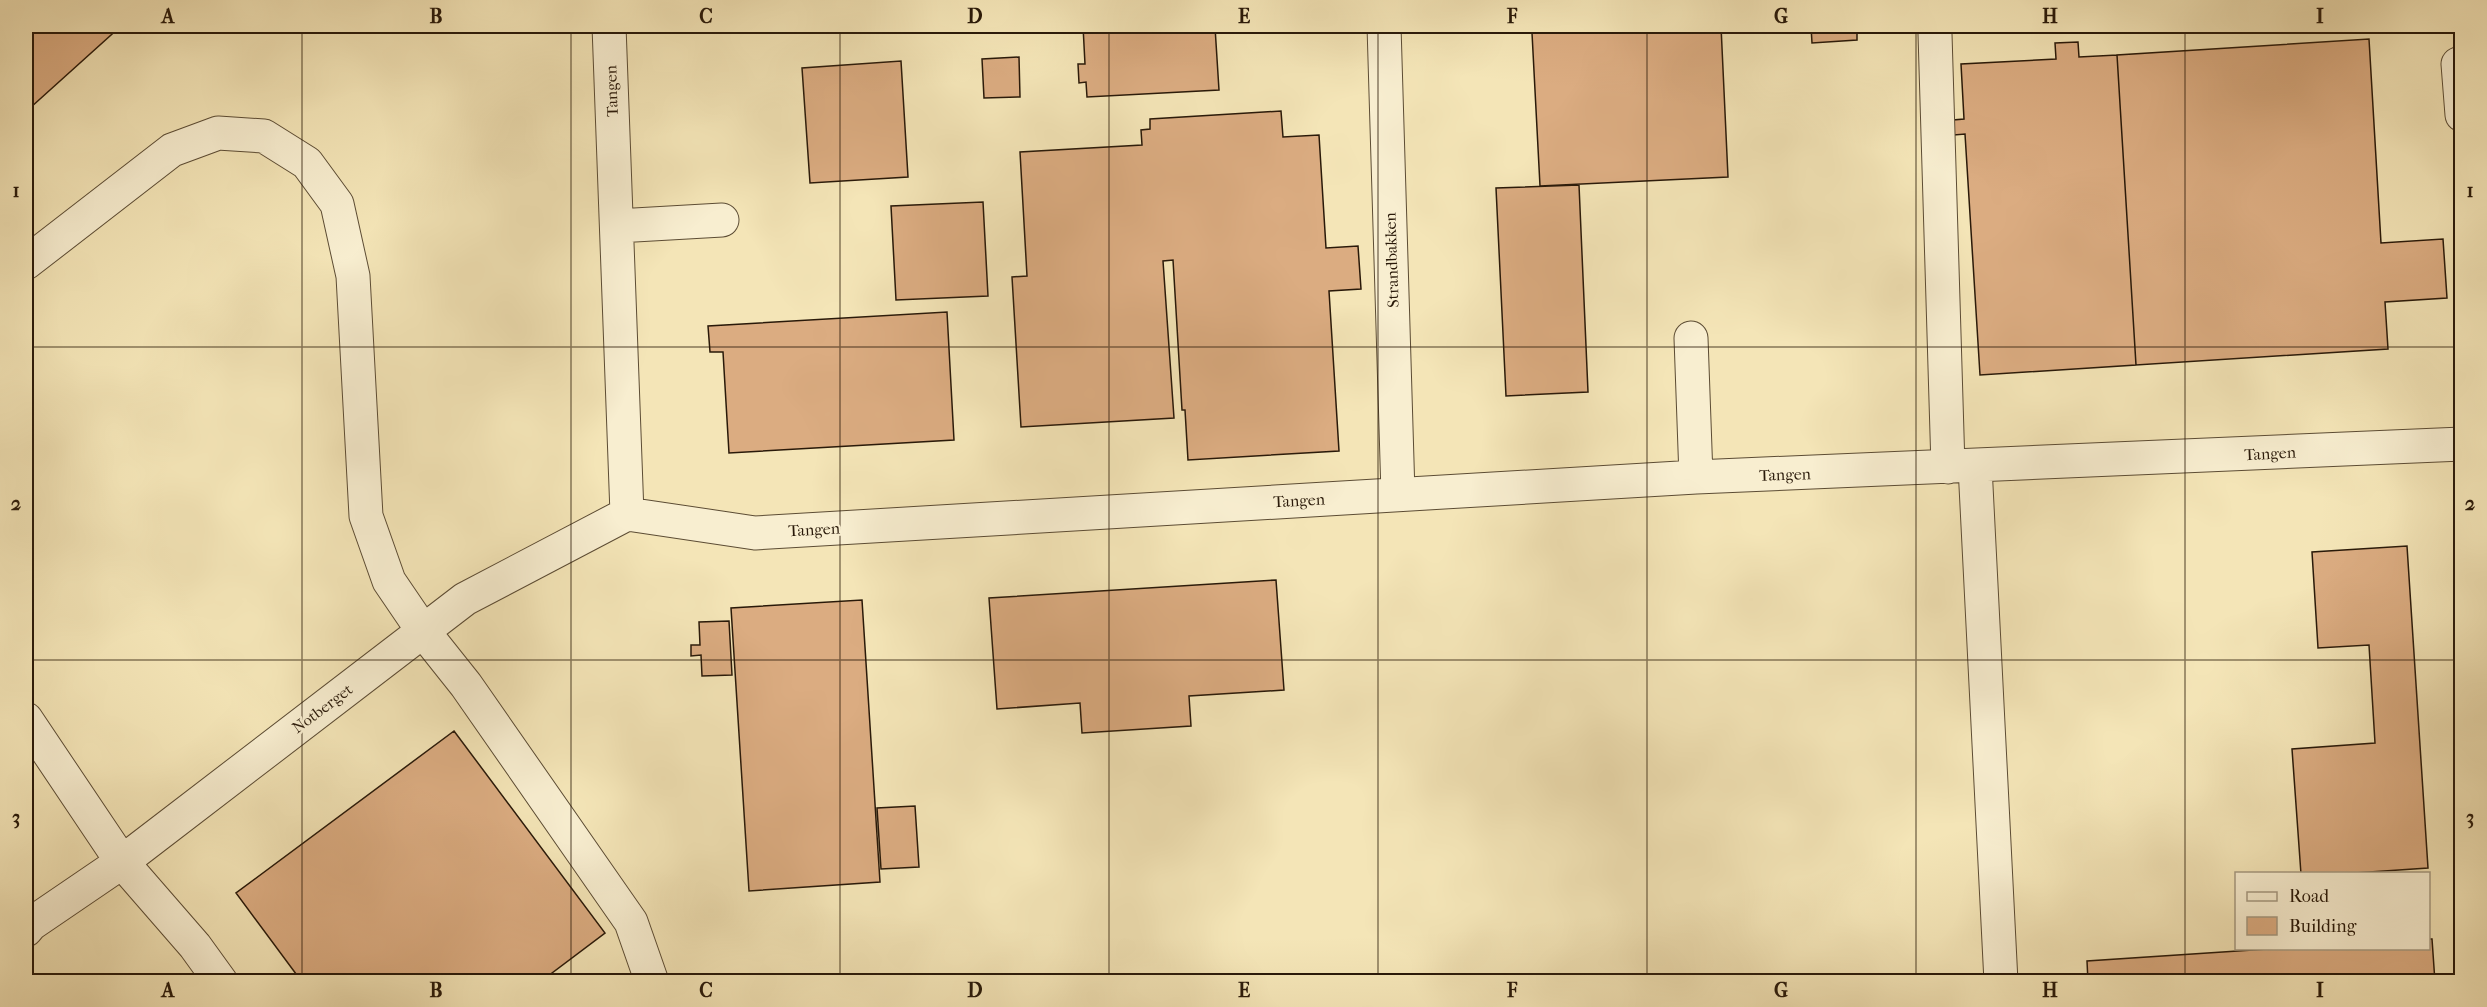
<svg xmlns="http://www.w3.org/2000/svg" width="2487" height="1007" font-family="'IM FELL French Canon',serif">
	<rect width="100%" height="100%" fill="#f4e5b7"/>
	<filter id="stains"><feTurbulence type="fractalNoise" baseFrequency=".00333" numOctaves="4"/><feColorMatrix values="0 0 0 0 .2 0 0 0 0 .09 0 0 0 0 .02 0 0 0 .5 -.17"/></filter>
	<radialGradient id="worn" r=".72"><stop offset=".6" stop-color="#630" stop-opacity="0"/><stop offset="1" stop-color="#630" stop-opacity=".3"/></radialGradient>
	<path fill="#dbac81" stroke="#291909" stroke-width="1.5" d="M 26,26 L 121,26 L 30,108 L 26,104 Z
		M 1083,26 L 1238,26 L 1215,27 L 1219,90 L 1087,97 L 1086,82 L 1079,83 L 1078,64 L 1085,64 Z
		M 1690,26 L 1721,26 L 1728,177 L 1540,186 L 1532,33 Z
		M 1811,26 L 1857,26 L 1857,40 L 1812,43 Z
		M 2369,39 L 2381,243 L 2443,239 L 2447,298 L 2385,302 L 2388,349 L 2136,365 L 2117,55 Z
		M 2078,42 L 2079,57 L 2117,55 L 2136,365 L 1980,375 L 1965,134 L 1954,135 L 1953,120 L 1964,119 L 1961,64 L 2056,59 L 2055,43 Z
		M 1019,57 L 1020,97 L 984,98 L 982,59 Z
		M 901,61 L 908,177 L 810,183 L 802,68 Z
		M 1281,111 L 1283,137 L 1319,135 L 1326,248 L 1358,246 L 1361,289 L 1329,291 L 1339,451 L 1188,460 L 1185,410 L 1182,410 L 1173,260 L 1163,261 L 1174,418 L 1021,427 L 1012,277 L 1027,276 L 1020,152 L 1142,145 L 1141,130 L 1150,129 L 1150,119 Z
		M 1579,185 L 1588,392 L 1506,396 L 1496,188 Z
		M 983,202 L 988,296 L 896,300 L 891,206 Z
		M 947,312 L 954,440 L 729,453 L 723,352 L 710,352 L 708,326 Z
		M 2407,546 L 2428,868 L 2340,874 L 2301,874 L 2292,749 L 2375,743 L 2369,645 L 2318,648 L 2312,552 Z
		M 1276,580 L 1284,690 L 1189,696 L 1191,726 L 1082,733 L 1080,703 L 997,709 L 989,598 Z
		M 862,600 L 880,882 L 749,891 L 731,608 Z
		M 729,621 L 732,675 L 702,676 L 701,655 L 691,656 L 691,645 L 700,645 L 699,622 Z
		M 454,731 L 605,933 L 540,982 L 302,982 L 236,893 Z
		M 915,806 L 919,867 L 881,869 L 877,808 Z
		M 2428,939 L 2432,939 L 2435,982 L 2088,982 L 2087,961 L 2283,948 L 2428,948 Z"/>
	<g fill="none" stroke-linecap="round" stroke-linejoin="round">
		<g stroke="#5c4c34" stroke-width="35">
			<path id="minor" d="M 609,26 L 627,514
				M 1384,26 L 1398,494
				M 1935,34 L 1948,467
				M 2458,64 L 2462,115
				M 617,226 L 722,220
				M 26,263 L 172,150 L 218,133 L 264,136 L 307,163 L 337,204 L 353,276 L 366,516 L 389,581 L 423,631 L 466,685 L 631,922 L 652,982
				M 1691,338 L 1696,477
				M 1975,466 L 2001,982
				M 627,514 L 755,533 L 1696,477 L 2462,444
				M 26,719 L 122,862 L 195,946 L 221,982
				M 26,930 L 31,924 L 122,862 L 465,599 L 627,514"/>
		</g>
		<use href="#minor" stroke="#f8eed0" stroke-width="33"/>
	</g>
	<path fill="none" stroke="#291909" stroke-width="1.5" stroke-opacity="0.55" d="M 302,26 L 302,982M 571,26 L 571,982M 840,26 L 840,982M 1109,26 L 1109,982M 1378,26 L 1378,982M 1647,26 L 1647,982M 1916,26 L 1916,982M 2185,26 L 2185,982M 26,347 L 2462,347M 26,660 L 2462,660"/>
	<g text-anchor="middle" stroke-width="4.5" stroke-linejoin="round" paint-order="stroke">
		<g font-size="16" fill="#291909" stroke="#f8eed0">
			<text transform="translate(611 91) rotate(-92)" y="6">Tangen</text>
			<text transform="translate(1391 260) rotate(-92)" y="6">Strandbakken</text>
			<text transform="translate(2270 453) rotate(-3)" y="6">Tangen</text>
			<text transform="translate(1785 474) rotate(-2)" y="6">Tangen</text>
			<text transform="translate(1299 500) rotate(-3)" y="6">Tangen</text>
			<text transform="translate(814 529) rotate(-3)" y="6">Tangen</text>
			<text transform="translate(322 708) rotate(-37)" y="6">Notberget</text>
		</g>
	</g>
	<rect width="2487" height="1007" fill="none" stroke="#f4e5b7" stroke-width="66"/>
	<rect x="2235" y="872" width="195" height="78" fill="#f8eed0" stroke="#a59980" stroke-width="1.5"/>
	<rect x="2247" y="892" width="30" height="9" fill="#f8eed0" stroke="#a59980" stroke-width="1.5"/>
	<text x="2289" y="902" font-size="18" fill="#291909">Road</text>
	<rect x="2247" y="917" width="30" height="18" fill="#dbac81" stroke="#a59980" stroke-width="1.5"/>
	<text x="2289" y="932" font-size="18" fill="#291909">Building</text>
	<rect x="33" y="33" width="2421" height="941" fill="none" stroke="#291909" stroke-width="2"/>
	<g font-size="20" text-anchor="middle" font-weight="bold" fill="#291909">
		<text x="168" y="23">A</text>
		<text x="436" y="23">B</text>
		<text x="706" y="23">C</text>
		<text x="975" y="23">D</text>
		<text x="1244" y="23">E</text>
		<text x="1512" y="23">F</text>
		<text x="1781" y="23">G</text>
		<text x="2050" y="23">H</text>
		<text x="2320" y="23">I</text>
		<text x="16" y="197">1</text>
		<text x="2470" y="197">1</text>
		<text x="16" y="510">2</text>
		<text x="2470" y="510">2</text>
		<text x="16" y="824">3</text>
		<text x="2470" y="824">3</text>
		<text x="168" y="997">A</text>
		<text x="436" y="997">B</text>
		<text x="706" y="997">C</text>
		<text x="975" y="997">D</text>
		<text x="1244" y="997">E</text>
		<text x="1512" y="997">F</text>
		<text x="1781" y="997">G</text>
		<text x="2050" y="997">H</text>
		<text x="2320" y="997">I</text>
	</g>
	<rect width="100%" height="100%" filter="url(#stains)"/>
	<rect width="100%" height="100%" fill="url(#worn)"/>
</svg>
